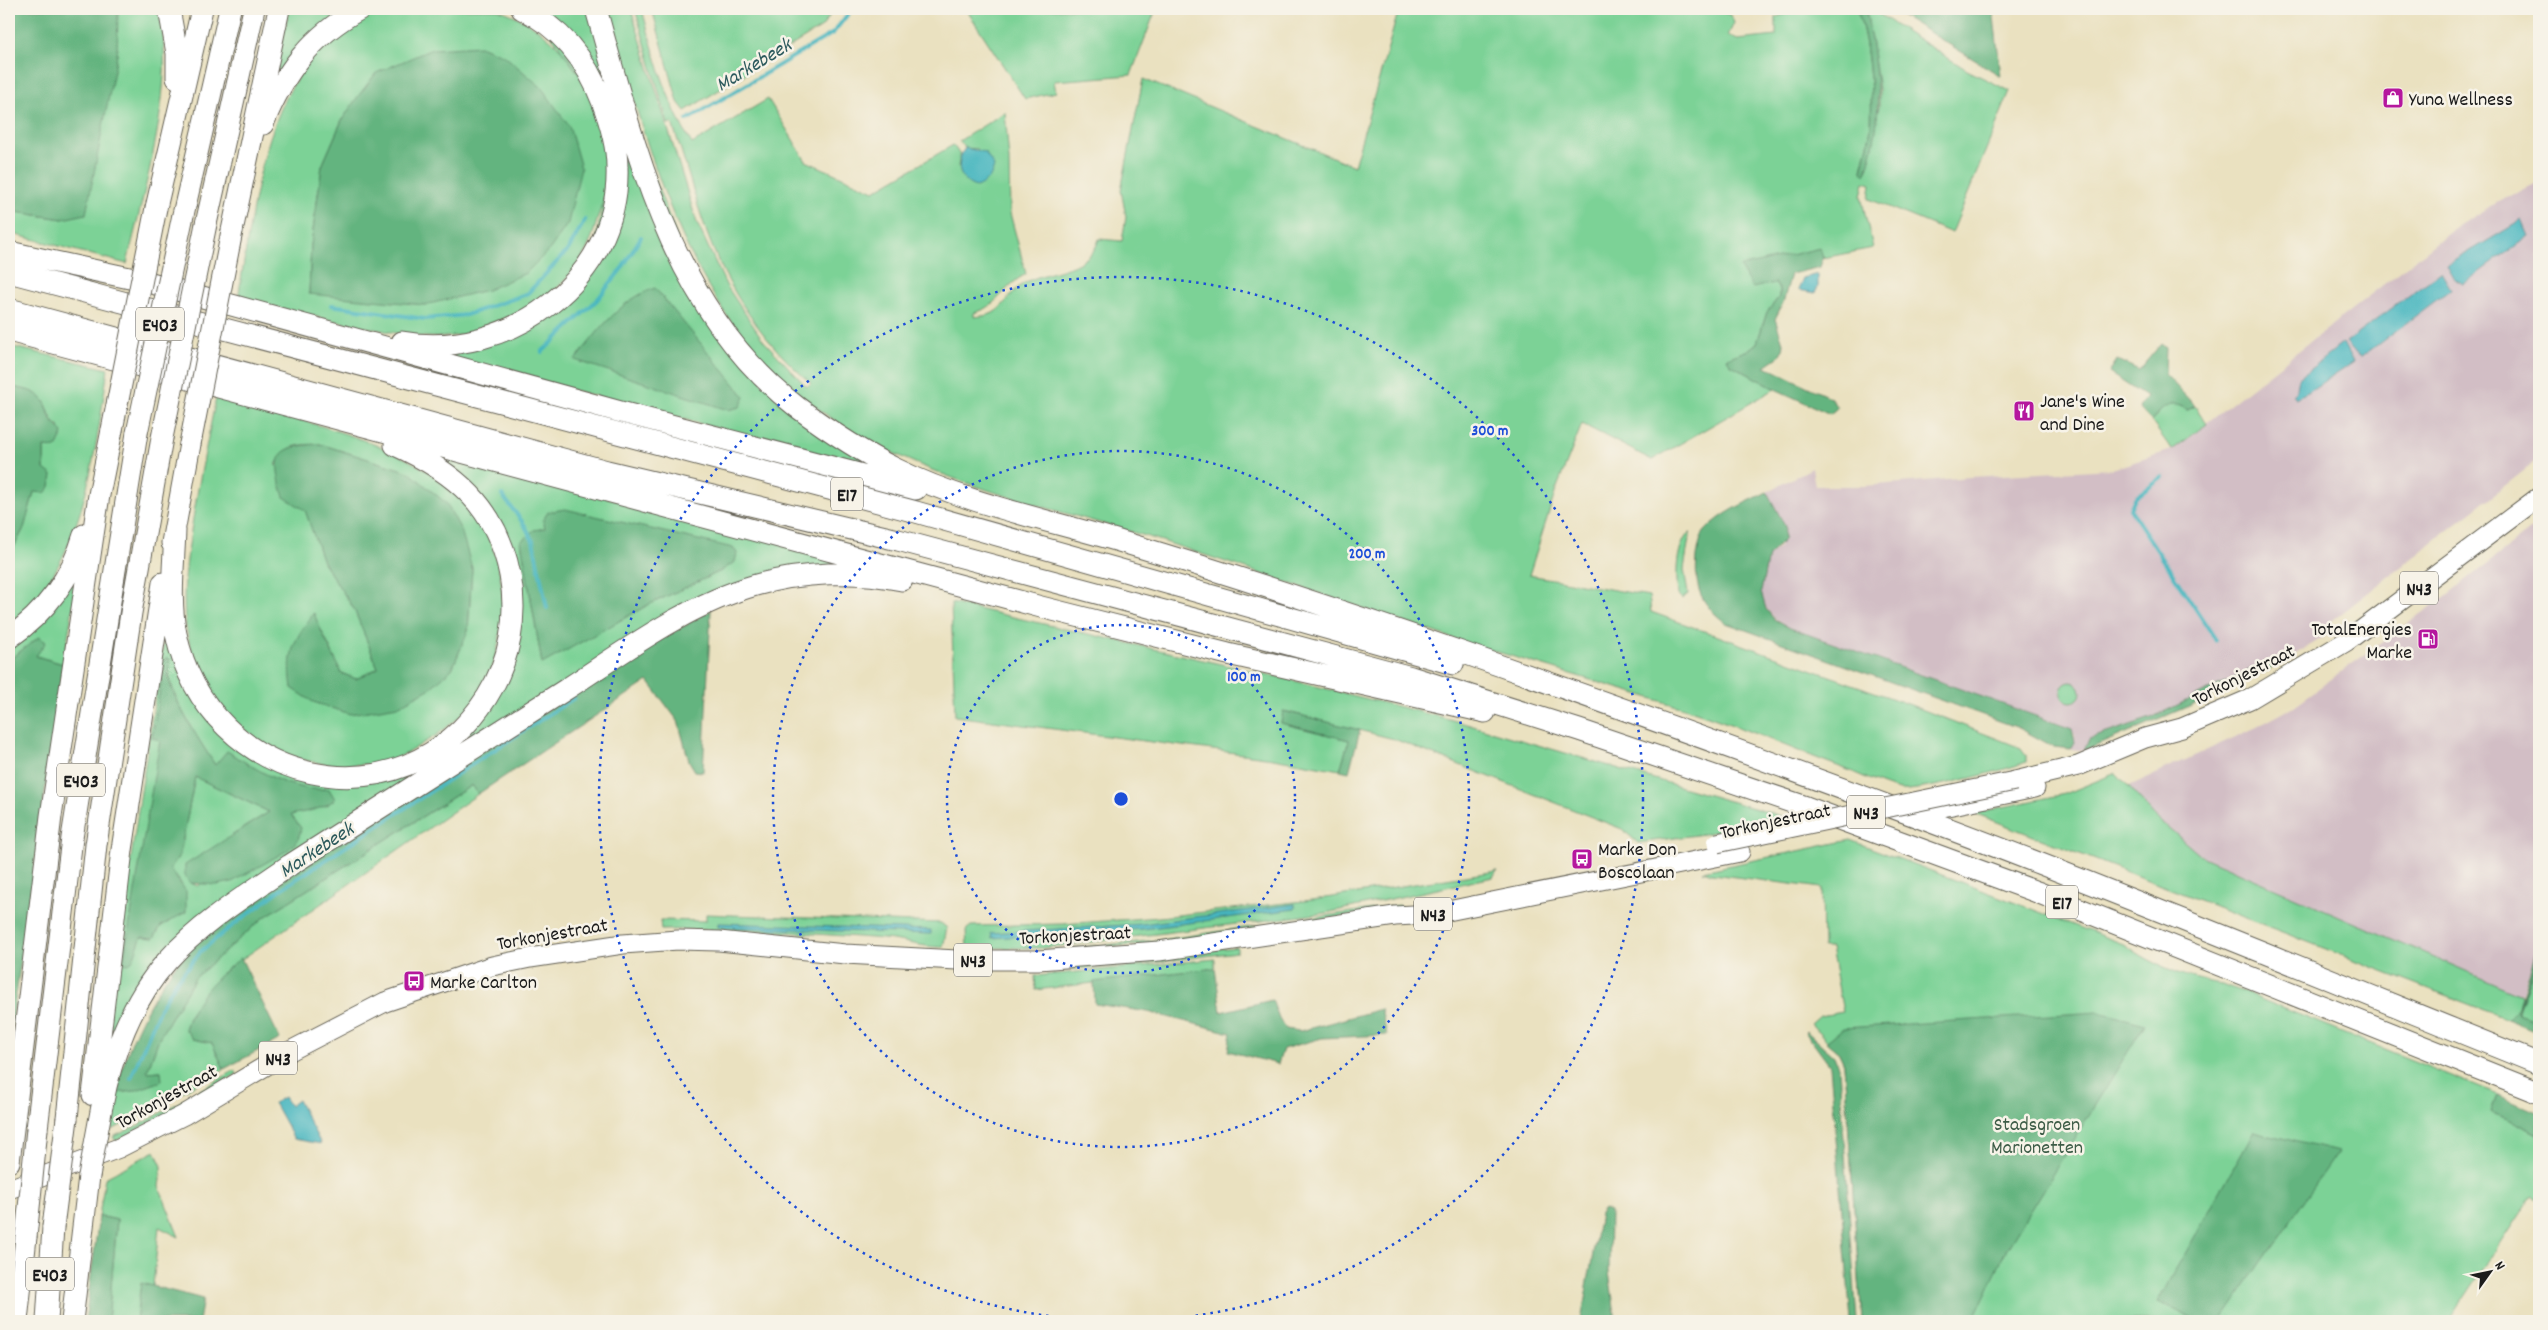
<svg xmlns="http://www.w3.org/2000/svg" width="2548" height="1330" font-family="Dekko,sans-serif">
	<rect width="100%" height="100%" fill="#f7f3e8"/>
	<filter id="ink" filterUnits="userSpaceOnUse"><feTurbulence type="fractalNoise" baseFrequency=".02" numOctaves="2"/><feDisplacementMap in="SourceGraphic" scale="10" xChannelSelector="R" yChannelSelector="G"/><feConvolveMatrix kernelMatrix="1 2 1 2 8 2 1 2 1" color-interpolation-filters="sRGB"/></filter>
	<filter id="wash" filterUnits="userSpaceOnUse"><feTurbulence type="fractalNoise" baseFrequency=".0096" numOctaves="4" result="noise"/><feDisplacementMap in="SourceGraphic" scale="20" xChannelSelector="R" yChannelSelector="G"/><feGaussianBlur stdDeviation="1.12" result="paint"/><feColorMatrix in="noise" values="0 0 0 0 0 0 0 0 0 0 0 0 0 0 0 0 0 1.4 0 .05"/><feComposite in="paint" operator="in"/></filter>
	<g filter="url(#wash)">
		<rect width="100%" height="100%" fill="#eae1c0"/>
		<path fill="#d2bec5" d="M 2539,182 L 2539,459 L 2324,627 L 2327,635 L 2271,669 L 2267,661 L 2151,718 L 2089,739 L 2084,751 L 2071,749 L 2075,736 L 2072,729 L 1790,628 L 1774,618 L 1762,603 L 1761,592 L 1765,564 L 1768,556 L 1779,547 L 1785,526 L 1767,492 L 1812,468 L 1815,486 L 1865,486 L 1970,477 L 2112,469 L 2172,450 L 2457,227 L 2498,202 Z
			M 2539,523 L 2539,943 L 2521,995 L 2201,856 L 2156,817 L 2127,787 L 2257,727 L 2290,709 L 2446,596 Z"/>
		<path fill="#7bd296" stroke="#4c7759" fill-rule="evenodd" d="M 116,9 L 158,9 C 179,79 143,192 127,264 L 9,233 L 9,211 L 63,219 L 117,55 Z
			M 289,9 L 345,9 L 271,93 Z
			M 378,9 L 497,9 C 543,23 580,62 595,107 C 600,124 608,143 609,161 C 609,181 604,199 598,217 C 595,227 592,239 587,249 C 565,290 534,309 492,323 C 481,327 470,332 460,335 C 429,341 400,334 370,328 C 325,320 282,308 238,298 C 252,218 260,115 316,53 C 333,34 357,21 378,9 ZM 376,73 L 425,305 L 309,293 L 311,245 L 322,166 L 342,120 Z
			M 532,9 L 590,9 L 709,321 L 895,475 L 429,352 L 486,343 L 589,271 L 619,130 Z
			M 608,9 L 631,9 L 697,223 L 726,285 L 742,309 L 763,340 L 807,387 L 811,383 C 765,345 727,289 707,233 C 694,197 685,159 672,123 L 668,124 L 635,9 L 642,9 C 655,56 666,101 692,144 L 768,99 L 806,161 L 874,191 L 953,145 L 960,155 L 958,167 L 978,149 L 965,148 L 959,141 L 1005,112 L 1009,160 L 1010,213 L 1026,274 C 1004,285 998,307 974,313 L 974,317 C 980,316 988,316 993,313 C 1006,306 1012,289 1026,282 C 1051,269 1090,271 1099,239 L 1122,241 L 1126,217 L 1121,190 L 1143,79 L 1354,166 L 1399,9 L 1710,9 L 1731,15 L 1734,23 L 1728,36 L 1738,40 L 1776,36 L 1776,17 L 1801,9 L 1856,9 C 1868,32 1873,98 1871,124 C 1870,140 1865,156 1862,170 L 1879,107 L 1879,89 L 1866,9 L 1871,9 L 1967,70 L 2010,91 L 1952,233 L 1869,199 L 1871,184 L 1864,182 L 1861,196 L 1873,248 L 1823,258 L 1820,248 L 1775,283 L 1779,289 L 1779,297 L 1767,312 L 1757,343 L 1748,350 L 1728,358 L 1730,364 L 1775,389 L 1652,460 L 1582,424 L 1556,490 L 1529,575 L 1649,596 L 1651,612 L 1908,704 L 2021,748 L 2026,755 L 2026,762 C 2011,769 1915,793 1900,790 C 1881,786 1861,775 1843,768 C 1791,749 1740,726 1687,709 C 1612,686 1536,664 1461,641 C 1361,609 1262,573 1162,541 C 1032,501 891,477 786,383 C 680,289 645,139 608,9 Z
			M 652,9 L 834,9 L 822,27 L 685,111 L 678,102 Z
			M 966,9 L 1156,9 L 1131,75 L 1054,81 L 1056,92 L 1025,99 Z
			M 9,346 L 108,369 C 94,456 84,568 9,624 L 9,557 L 24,528 L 34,492 L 44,469 L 44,447 L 60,427 C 49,420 51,413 45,403 C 39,392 20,388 9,387 Z
			M 216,398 C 296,420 398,438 460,496 C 490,524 505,572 502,612 C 501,637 495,669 482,691 C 471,710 443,732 425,742 C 412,750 400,758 385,762 C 375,764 363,764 352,765 C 267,768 201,711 186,627 C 182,599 185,572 189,545 C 196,495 206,447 216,398 ZM 320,444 L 409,472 L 472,568 L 468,631 L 452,669 L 292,688 L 313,613 C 322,633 333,652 341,673 L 356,679 L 378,668 L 354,609 L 323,562 L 305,509 L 276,465 C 287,443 299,445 320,444 Z
			M 2176,404 L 2188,410 L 2195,406 L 2207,424 L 2172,450 L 2151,421 L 2165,406 Z
			M 427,451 L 867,565 L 736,586 L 197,919 L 104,1063 L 110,998 L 168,612 L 173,640 L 257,758 L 385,777 L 496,693 L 510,551 ZM 545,528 L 735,562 L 721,571 L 648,605 L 542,663 L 521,541 ZM 166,658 L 170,659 C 170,665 168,673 170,679 C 176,705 200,742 215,765 L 267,775 L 291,786 L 309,790 L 329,789 L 328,805 L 291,815 L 198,886 L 190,883 L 185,876 L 243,828 L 269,812 L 195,777 L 180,854 L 170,869 L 181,883 L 169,922 L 161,926 L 154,938 L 142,937 L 136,946 L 160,740 L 152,737 Z
			M 1690,532 L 1684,569 L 1688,594 L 1682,599 L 1678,595 C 1676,576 1675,546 1690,532 Z
			M 73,578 L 78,580 L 63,664 L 36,656 L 39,637 L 9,660 L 9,643 Z
			M 951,603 L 1283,678 L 1449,719 L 1784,817 L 1704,834 L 1638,843 L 1622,829 L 1394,739 L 1284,711 L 1281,723 L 1349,740 L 1340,770 L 1273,758 L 955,716 Z
			M2061 692a10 10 0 1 1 20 0a10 10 0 1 1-20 0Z
			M 2116,773 L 2156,817 L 2201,856 L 2521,995 L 2518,1008 L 2507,1019 L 1974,813 L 2065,794 Z
			M 472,785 L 478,794 L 222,973 L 190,1014 L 185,1029 L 193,1039 L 212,1043 L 224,1069 L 112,1130 L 115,1093 L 134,1091 L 161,1071 L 147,1072 L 159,1038 L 195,978 L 263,918 Z
			M 1850,840 L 2126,945 C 2150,964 2193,981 2223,984 L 2498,1095 L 2492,1112 L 2539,1134 L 2539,1199 L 2532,1195 L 2449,1321 L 1862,1321 L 1844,1064 L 1839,1053 L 1811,1024 L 1820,1016 L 1843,1012 L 1831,948 L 1823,948 L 1822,888 L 1712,874 L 1703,871 Z
			M 1497,871 L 1493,877 L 1326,913 L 1043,948 L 967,948 L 966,930 L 971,926 L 1063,924 L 1160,917 L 1313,900 Z
			M 1400,905 L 1401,908 L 1160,944 L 1071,948 L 1160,940 Z
			M 706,914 L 941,923 L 947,928 L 943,947 C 923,948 903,940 883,939 C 809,933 735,928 661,930 L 660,920 L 706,921 Z
			M 1237,947 L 1237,952 L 1142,964 L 1046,971 L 1046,966 Z
			M 2539,954 L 2539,1020 L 2517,1014 Z
			M 1215,959 L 1215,968 L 1036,990 L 1035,976 Z
			M 235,1070 L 237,1074 L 177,1109 L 116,1141 L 113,1137 L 145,1122 Z
			M 155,1151 L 162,1166 L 159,1186 L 179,1237 L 159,1227 L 153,1286 L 141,1284 L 136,1321 L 108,1321 L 117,1220 L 99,1216 L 105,1178 Z"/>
		<path fill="#64b47f" stroke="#40684e" d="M 9,9 L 116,9 L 118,13 L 117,55 L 86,214 L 63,219 L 9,211 Z
			M 1856,9 L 1866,9 C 1876,72 1887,111 1865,175 L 1862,171 C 1865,156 1870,140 1871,125 C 1873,98 1868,32 1856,9 Z
			M 1891,9 L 1993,9 L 2001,76 Z
			M 480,46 L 505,56 L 541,87 L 569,126 L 581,168 L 568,223 L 550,249 L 526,273 L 487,290 L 425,305 L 309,294 L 311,245 L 322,166 L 342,120 L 356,99 L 376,73 L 432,49 Z
			M 1820,248 L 1823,258 L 1820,267 L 1791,274 L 1783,303 L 1775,319 L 1784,346 L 1781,355 L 1765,366 L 1831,398 L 1837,408 L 1830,414 L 1775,389 L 1730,364 L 1727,358 L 1748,350 L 1757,343 L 1767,312 L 1779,297 L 1779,289 L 1775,283 L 1752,288 L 1740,267 Z
			M 655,288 L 745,397 L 740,407 L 728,410 L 575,360 C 598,332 619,300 655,288 Z
			M 2161,344 L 2166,348 L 2165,374 L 2195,406 L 2188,410 C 2171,399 2163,407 2151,421 L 2139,408 L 2146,397 L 2109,373 L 2117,360 L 2139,370 Z
			M 9,387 C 20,388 37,390 44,401 C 48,406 48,413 51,419 C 55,426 60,426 63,434 L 56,448 L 44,447 L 44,469 L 52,475 L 50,487 L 45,493 L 34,492 L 24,528 L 9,557 Z
			M 320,444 L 409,472 L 446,503 L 461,530 L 472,568 L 468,631 L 452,669 L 429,689 L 398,706 L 350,714 L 313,702 L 292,688 C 287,652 293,641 314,613 C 321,634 333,652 341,673 L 356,679 L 378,668 L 354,609 L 323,562 L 305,510 L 284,497 C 271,455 276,446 320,444 Z
			M 1767,492 L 1785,526 L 1784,540 L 1768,556 L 1761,592 L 1766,609 L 1774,619 L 1790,628 L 2072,729 L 2075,742 L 2071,749 L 2054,747 L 2019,728 L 1726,623 C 1701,604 1694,589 1697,557 C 1698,549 1700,537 1705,531 C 1722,512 1746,503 1767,492 Z
			M 565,509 L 733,548 L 737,553 L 735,562 L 721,571 L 648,605 L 542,664 L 521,541 L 534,530 L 545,528 L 543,520 L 548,512 Z
			M 711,610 L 703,772 L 695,771 L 689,761 L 678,721 L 648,681 L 478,794 L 472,785 L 263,918 L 195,978 L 159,1038 L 147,1072 L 161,1071 L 162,1081 L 134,1091 L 115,1093 C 130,1035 157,981 200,937 C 216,921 236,908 254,894 L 626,660 Z
			M 39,637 L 46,642 L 36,656 L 63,664 L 9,1044 L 9,660 Z
			M 165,658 L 170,659 C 170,665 168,673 169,679 C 175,704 201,743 215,765 L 227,751 C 260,771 289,792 329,789 L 335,799 C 323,810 307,811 291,815 L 301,828 L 298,840 L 288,850 L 232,882 L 217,885 L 190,883 L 185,876 L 185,865 L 269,812 L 195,777 L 180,854 L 170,869 L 186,891 L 186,912 L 161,926 L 154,938 L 142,937 C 137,945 136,958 129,964 L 123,963 L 160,740 L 152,738 Z
			M 2268,661 L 2271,669 L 2237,685 L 2233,678 Z
			M 2227,681 L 2231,688 L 2084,751 L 2089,739 L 2151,718 Z
			M 1283,711 L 1360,730 L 1349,772 L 1340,770 L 1349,740 L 1281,723 Z
			M 2539,943 L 2539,954 L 2517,1013 L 2539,1020 L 2539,1032 L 2507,1019 L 2518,1008 Z
			M 241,958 L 280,1039 L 224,1069 L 212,1043 L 193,1039 L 185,1029 C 194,999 216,977 241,958 Z
			M 1215,968 L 1221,1012 L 1272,1000 L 1279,1019 L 1286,1029 L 1300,1031 L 1381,1009 L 1387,1035 L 1322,1038 L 1283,1049 L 1278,1064 L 1228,1051 L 1231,1033 L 1148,1012 L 1095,1004 L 1094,982 Z
			M 2099,1012 L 2145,1024 L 2007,1248 L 1973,1321 L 1862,1321 L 1844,1064 L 1839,1053 L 1826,1042 L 1843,1028 Z
			M 1806,1031 L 1834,1056 L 1839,1069 L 1857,1321 L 1851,1321 L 1830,1066 L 1805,1032 Z
			M 2498,1095 L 2539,1113 L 2539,1134 L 2492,1112 Z
			M 2254,1131 L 2338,1152 L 2221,1321 L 2196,1321 L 2158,1302 Z
			M 1604,1209 L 1610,1211 L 1609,1272 L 1616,1321 L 1581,1321 L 1600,1214 Z
			M 99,1216 L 117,1220 L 108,1321 L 85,1321 Z
			M 141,1283 L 203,1299 L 199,1321 L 136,1321 Z"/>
		<path fill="#47b6bf" stroke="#32696e" d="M 965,148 L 985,152 L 994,166 C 992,177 986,183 976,187 C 958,182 955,163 965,148 Z
			M 2522,220 L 2529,236 L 2463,284 L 2455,279 L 2447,265 Z
			M 2441,272 L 2451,289 L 2360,358 L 2346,342 Z
			M 1818,274 L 1818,287 L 1815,293 L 1798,290 L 1803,278 Z
			M 2343,343 L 2353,362 L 2308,392 L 2295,398 L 2292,394 L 2297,389 L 2299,378 Z
			M 1295,904 L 1295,909 L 1143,929 L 992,938 L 991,933 L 1142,924 Z
			M 718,923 L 931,930 L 931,934 L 718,927 Z
			M 284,1097 L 290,1106 L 298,1100 L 321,1144 L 294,1139 L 274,1103 Z"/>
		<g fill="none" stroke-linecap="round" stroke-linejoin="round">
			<path stroke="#47b6bf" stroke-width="4" d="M 687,120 L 833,33 L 852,9
				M 331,305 L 425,319 L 466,315 L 527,294 L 568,250 L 585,220
				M 542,352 L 597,300 L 623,267 L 641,237
				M 2163,477 L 2135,498 L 2130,509 L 2216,640
				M 502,495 L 524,524 L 533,541 L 547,608
				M 131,1078 L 160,1008 L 176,982 L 200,952 L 223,933 L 284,887 L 574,698"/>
		</g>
	</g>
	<g filter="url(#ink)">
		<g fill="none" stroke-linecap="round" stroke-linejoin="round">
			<g stroke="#646155" stroke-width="21">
				<path id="primary" d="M 2015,781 L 2078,766 L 2145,738 L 2182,728 L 2250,699 L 2347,641 L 2539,497
					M 1933,809 L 2035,788
					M 9,1189 L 119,1148 L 184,1115 L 292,1050 L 385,1002 L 492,966 L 530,958 L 623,944 L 678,940 L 719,941 L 845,954 L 957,960 L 1038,960 L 1159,951 L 1395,916 L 1433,914 L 1740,852"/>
			</g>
			<g stroke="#646155" stroke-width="23">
				<path id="motorway" d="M 169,9 L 177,53 L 177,78
					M 596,9 C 636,152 673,312 797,407 C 828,430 861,452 896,469 C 966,504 1054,521 1129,544 C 1240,577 1351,614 1461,652 C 1656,720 1850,790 2041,864 C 2208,929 2373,997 2539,1064
					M 263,124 C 284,72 311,36 360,9
					M 156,208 L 202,9
					M 183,215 L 230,9
					M 206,224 L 254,9
					M 232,231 L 279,9
					M 9,252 L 148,282 L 621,412 L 916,489
					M 9,272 L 916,512 L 1453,664
					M 9,309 L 607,471 L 898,540 L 1411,677 L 1579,730 L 1806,807 L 2037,892 L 2539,1093
					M 9,331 L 1041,607 L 1228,654 L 1485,712
					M 402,342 C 508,361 621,279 617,167 C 617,144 610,122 602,101 C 587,61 561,28 522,9
					M 175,530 C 174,563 169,601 176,634 C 208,786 401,831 487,697 C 510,660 518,617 510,575 C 497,507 455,472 395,445
					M 172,543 L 190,444
					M 9,638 C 45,613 72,577 84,535
					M 93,1095 L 122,850 L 163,583
					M 102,1106 C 111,1056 132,1000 167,961 C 202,922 248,894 290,865 C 382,807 473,748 565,690 C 625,651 686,605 756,585 C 803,572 855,570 902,580
					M 67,1118 L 96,845 L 131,613 L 162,438
					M 37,1129 L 72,838 L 137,433
					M 9,1162 L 51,816 L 99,495 L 112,430
					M 17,1321 L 26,1237
					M 47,1321 L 53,1227
					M 72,1321 L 89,1176"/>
			</g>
			<use href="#primary" stroke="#fff" stroke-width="19"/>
			<use href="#motorway" stroke="#fff" stroke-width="21"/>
			<g stroke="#646155" stroke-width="21" stroke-linecap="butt">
				<path id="primary-bridge" d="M 1717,843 L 2015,781"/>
			</g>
			<g stroke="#646155" stroke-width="23" stroke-linecap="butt">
				<path id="motorway-bridge" d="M 112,430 L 156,208
					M 137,433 L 183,215
					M 162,438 L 206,224
					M 190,444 L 232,231
					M 89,1176 L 102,1106
					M 53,1227 L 67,1118
					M 26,1237 L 37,1129"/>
			</g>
			<use href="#primary-bridge" stroke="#fff" stroke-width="19"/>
			<use href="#motorway-bridge" stroke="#fff" stroke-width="21"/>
		</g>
	</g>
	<g fill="none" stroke="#1d4ed8" stroke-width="2.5" stroke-dasharray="2.5 5">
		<circle cx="1121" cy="799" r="174"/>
		<circle cx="1121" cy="799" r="348"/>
		<circle cx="1121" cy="799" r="522"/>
	</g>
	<defs>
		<g id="shop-square" transform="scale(1.125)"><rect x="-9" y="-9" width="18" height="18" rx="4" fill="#b5179e" stroke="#f7f3e8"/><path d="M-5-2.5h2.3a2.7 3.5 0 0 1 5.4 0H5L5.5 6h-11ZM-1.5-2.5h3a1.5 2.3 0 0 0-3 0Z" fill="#fff"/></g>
		<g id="restaurant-square" transform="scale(1.125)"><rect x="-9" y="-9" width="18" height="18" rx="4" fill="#b5179e" stroke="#f7f3e8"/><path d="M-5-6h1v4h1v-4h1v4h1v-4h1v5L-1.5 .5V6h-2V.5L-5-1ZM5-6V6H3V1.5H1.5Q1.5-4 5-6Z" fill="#fff"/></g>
		<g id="fuel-square" transform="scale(1.125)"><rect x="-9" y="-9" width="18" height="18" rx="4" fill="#b5179e" stroke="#f7f3e8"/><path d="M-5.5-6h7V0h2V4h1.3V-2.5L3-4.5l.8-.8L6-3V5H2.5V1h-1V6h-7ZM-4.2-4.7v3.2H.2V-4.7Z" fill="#fff"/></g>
		<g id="bus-square" transform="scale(1.125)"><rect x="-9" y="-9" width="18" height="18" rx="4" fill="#b5179e" stroke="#f7f3e8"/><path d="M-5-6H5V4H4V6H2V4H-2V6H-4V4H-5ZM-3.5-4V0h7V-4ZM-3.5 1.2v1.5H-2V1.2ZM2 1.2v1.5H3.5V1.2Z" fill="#fff"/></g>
	</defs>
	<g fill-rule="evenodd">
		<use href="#shop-square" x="2393" y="98"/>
		<use href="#restaurant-square" x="2024" y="411"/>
		<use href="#fuel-square" x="2428" y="639"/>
		<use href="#bus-square" x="1582" y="859"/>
		<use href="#bus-square" x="414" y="981"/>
	</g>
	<g text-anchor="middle" stroke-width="5" stroke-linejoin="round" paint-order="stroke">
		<g fill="#f7f3e8" stroke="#5e5c59" stroke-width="1">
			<rect x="136" y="307.5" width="48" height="33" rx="4"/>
			<rect x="831" y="477.5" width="32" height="33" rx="4"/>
			<rect x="2400" y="571.5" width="38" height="33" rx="4"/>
			<rect x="57" y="763.5" width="48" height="33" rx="4"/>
			<rect x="1847" y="795.5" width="38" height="33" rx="4"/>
			<rect x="2046" y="885.5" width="32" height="33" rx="4"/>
			<rect x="1414" y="897.5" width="38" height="33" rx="4"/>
			<rect x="954" y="943.5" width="38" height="33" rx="4"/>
			<rect x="259" y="1041.5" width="38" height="33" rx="4"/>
			<rect x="26" y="1257.5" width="48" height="33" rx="4"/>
		</g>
		<g font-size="19" font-weight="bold" fill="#1c1c1c">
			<text x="160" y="331">E403</text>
			<text x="847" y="501">E17</text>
			<text x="2419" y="595">N43</text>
			<text x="81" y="787">E403</text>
			<text x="1866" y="819">N43</text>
			<text x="2062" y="909">E17</text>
			<text x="1433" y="921">N43</text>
			<text x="973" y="967">N43</text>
			<text x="278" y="1065">N43</text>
			<text x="50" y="1281">E403</text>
		</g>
		<g font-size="20" fill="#1c1c1c" stroke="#f7f3e8" text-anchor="start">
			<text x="2409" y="105">Yuna Wellness</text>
			<text x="2040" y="407">Jane's Wine<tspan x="2040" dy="23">and Dine</tspan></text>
			<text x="2412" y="635" text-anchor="end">TotalEnergies<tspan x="2412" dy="23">Marke</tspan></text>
			<text x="1598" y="855">Marke Don<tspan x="1598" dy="23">Boscolaan</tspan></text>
			<text x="430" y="988">Marke Carlton</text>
		</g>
		<g font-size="20" fill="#1c1c1c" stroke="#f7f3e8">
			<text transform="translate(2243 674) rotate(-27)" y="7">Torkonjestraat</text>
			<text transform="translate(1775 820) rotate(-12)" y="7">Torkonjestraat</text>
			<text transform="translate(552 933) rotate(-10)" y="7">Torkonjestraat</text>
			<text transform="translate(1075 934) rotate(-3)" y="7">Torkonjestraat</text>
			<text transform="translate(166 1096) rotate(-29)" y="7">Torkonjestraat</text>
		</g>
		<g font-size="20" fill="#3d5c47" stroke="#f7f3e8">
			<text x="2037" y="1130">Stadsgroen<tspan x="2037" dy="23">Marionetten</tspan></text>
		</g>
		<g font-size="21" font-style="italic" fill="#2d5a5d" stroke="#f7f3e8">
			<text transform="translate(753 64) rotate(-31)" y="7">Markebeek</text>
			<text transform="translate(316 849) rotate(-33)" y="7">Markebeek</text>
		</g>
	</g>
	<circle cx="1121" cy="799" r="8" fill="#1d4ed8" stroke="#f7f3e8" stroke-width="2.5"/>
	<g font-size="15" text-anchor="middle" font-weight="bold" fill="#1d4ed8" stroke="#f7f3e8" stroke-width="5" stroke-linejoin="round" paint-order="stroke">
		<text x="1490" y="435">300 m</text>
		<text x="1367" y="558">200 m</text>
		<text x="1244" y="681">100 m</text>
	</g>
	<rect width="2548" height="1330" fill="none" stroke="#f7f3e8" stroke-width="30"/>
	<g transform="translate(2490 1272) rotate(57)" stroke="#f7f3e8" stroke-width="4" paint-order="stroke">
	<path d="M0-4L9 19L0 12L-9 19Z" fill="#1c1c1c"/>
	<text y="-8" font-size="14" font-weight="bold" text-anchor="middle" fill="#1c1c1c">N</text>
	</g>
</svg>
